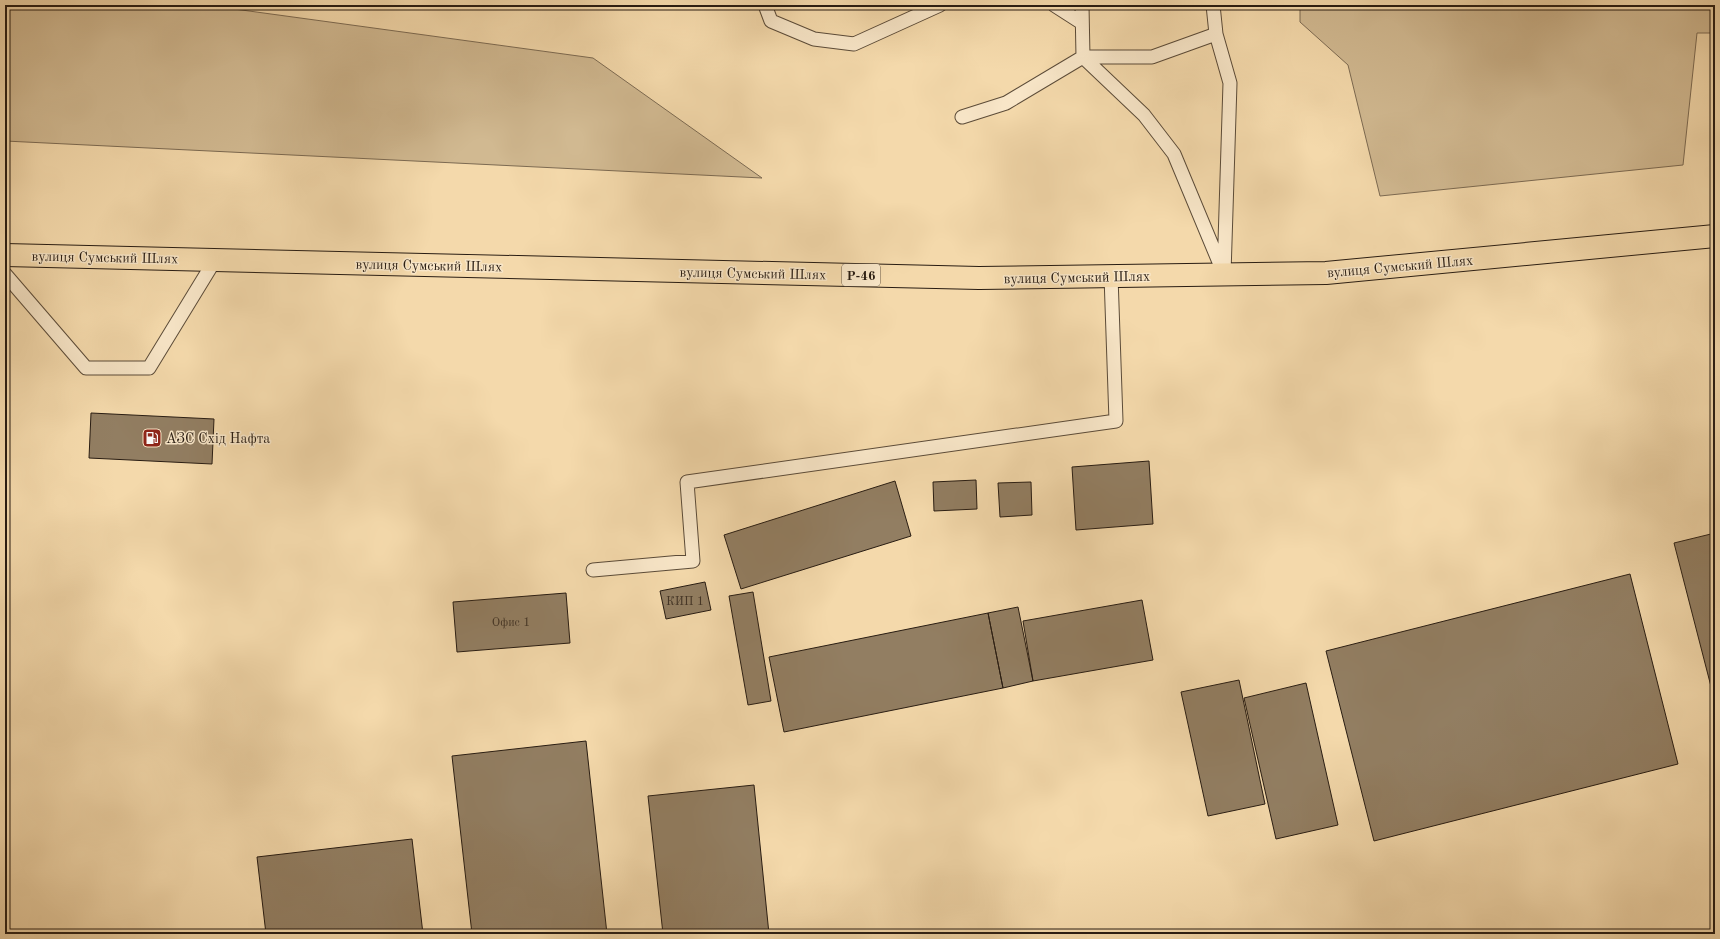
<svg xmlns="http://www.w3.org/2000/svg" width="1720" height="939" font-family="'Old Standard TT',serif">
	<rect width="100%" height="100%" fill="#f4d9ab"/>
	<filter id="stains"><feTurbulence type="fractalNoise" baseFrequency=".005" numOctaves="4"/><feColorMatrix values="0 0 0 0 .2 0 0 0 0 .09 0 0 0 0 .02 0 0 0 .5 -.17"/></filter>
	<radialGradient id="worn" r=".72"><stop offset=".6" stop-color="#630" stop-opacity="0"/><stop offset="1" stop-color="#630" stop-opacity=".3"/></radialGradient>
	<path fill="#d1b991" stroke="#7c6a52" d="M 5,5 L 205,5 L 593,58 L 762,178 L 5,141 Z
		M 1300,5 L 1715,5 L 1715,33 L 1697,33 L 1683,165 L 1380,196 L 1348,65 L 1300,22 Z"/>
	<path fill="#927e62" stroke="#281c12" d="M 91,413 L 214,419 L 212,464 L 89,458 Z
		M 1149,461 L 1153,524 L 1076,530 L 1072,467 Z
		M 976,480 L 977,509 L 934,511 L 933,482 Z
		M 895,481 L 911,536 L 741,589 L 724,535 Z
		M 1031,482 L 1032,515 L 1000,517 L 998,483 Z
		M 1715,533 L 1715,702 L 1674,543 Z
		M 1630,574 L 1678,764 L 1374,841 L 1326,651 Z
		M 705,582 L 711,610 L 666,619 L 660,591 Z
		M 753,592 L 771,701 L 748,705 L 729,596 Z
		M 566,593 L 570,643 L 457,652 L 453,602 Z
		M 1142,600 L 1153,660 L 1033,681 L 1023,621 Z
		M 1018,607 L 1033,681 L 1003,688 L 988,613 Z
		M 988,613 L 1003,688 L 784,732 L 769,657 Z
		M 1239,680 L 1265,804 L 1208,816 L 1181,692 Z
		M 1306,683 L 1338,825 L 1276,839 L 1244,698 Z
		M 586,741 L 607,934 L 472,934 L 452,756 Z
		M 754,785 L 769,934 L 663,934 L 648,796 Z
		M 412,839 L 423,934 L 266,934 L 257,857 Z"/>
	<g fill="none" stroke-linecap="round" stroke-linejoin="round">
		<g stroke="#5b4b38" stroke-width="15">
			<path id="lane" d="M 765,5 L 771,21 L 814,39 L 854,44 L 940,5
				M 1054,5 L 1082,23
				M 1082,5 L 1083,57 L 1152,57 L 1216,34
				M 962,117 L 1006,103 L 1083,57 L 1144,115 L 1174,154 L 1224,274 L 1230,83 L 1216,34 L 1213,5
				M 5,274 L 86,368 L 149,368 L 215,260
				M 593,570 L 693,561 L 687,482 L 1116,421 L 1111,276"/>
		</g>
		<g stroke="#281c12" stroke-width="24">
			<path id="primary" d="M 5,255 L 979,278 L 1326,273 L 1715,236"/>
		</g>
		<use href="#lane" stroke="#f8e6c8" stroke-width="13"/>
		<use href="#primary" stroke="#f4d9ab" stroke-width="22"/>
	</g>
	<defs>
		<g id="fuel-square" transform="scale(1)"><rect x="-9" y="-9" width="18" height="18" rx="4" fill="#8f2418" stroke="#f8e6c8"/><path d="M-5.5-6h7V0h2V4h1.3V-2.5L3-4.5l.8-.8L6-3V5H2.5V1h-1V6h-7ZM-4.2-4.7v3.2H.2V-4.7Z" fill="#fff"/></g>
	</defs>
	<g fill-rule="evenodd">
		<use href="#fuel-square" x="152" y="438"/>
	</g>
	<g text-anchor="middle" stroke-width="3" stroke-linejoin="round" paint-order="stroke">
		<g font-size="12" fill="#423426">
			<text x="685" y="605">КИП 1</text>
			<text x="511" y="626">Офис 1</text>
		</g>
		<rect fill="#f8e6c8" stroke="#665949" stroke-width="1" x="842" y="264" width="38" height="22" rx="3"/>
		<g font-size="13" font-weight="bold" fill="#281c12">
			<text x="861" y="280">Р-46</text>
		</g>
		<g font-size="14" fill="#281c12" stroke="#f8e6c8">
			<text transform="translate(105 257) rotate(1)" y="5">вулиця Сумський Шлях</text>
			<text transform="translate(429 265) rotate(1)" y="5">вулиця Сумський Шлях</text>
			<text transform="translate(1400 266) rotate(-5)" y="5">вулиця Сумський Шлях</text>
			<text transform="translate(753 273) rotate(1)" y="5">вулиця Сумський Шлях</text>
			<text transform="translate(1077 277) rotate(-1)" y="5">вулиця Сумський Шлях</text>
		</g>
		<g font-size="14" fill="#281c12" stroke="#f8e6c8" text-anchor="start">
			<text x="166" y="443">АЗС Схід Нафта</text>
		</g>
	</g>
	<rect width="1720" height="939" fill="none" stroke="#f4d9ab" stroke-width="20"/>
	<rect x="6" y="6" width="1708" height="927" fill="none" stroke="#281c12" stroke-width="2"/>
	<rect x="10" y="10" width="1700" height="919" fill="none" stroke="#281c12"/>
	<rect width="100%" height="100%" filter="url(#stains)"/>
	<rect width="100%" height="100%" fill="url(#worn)"/>
</svg>
